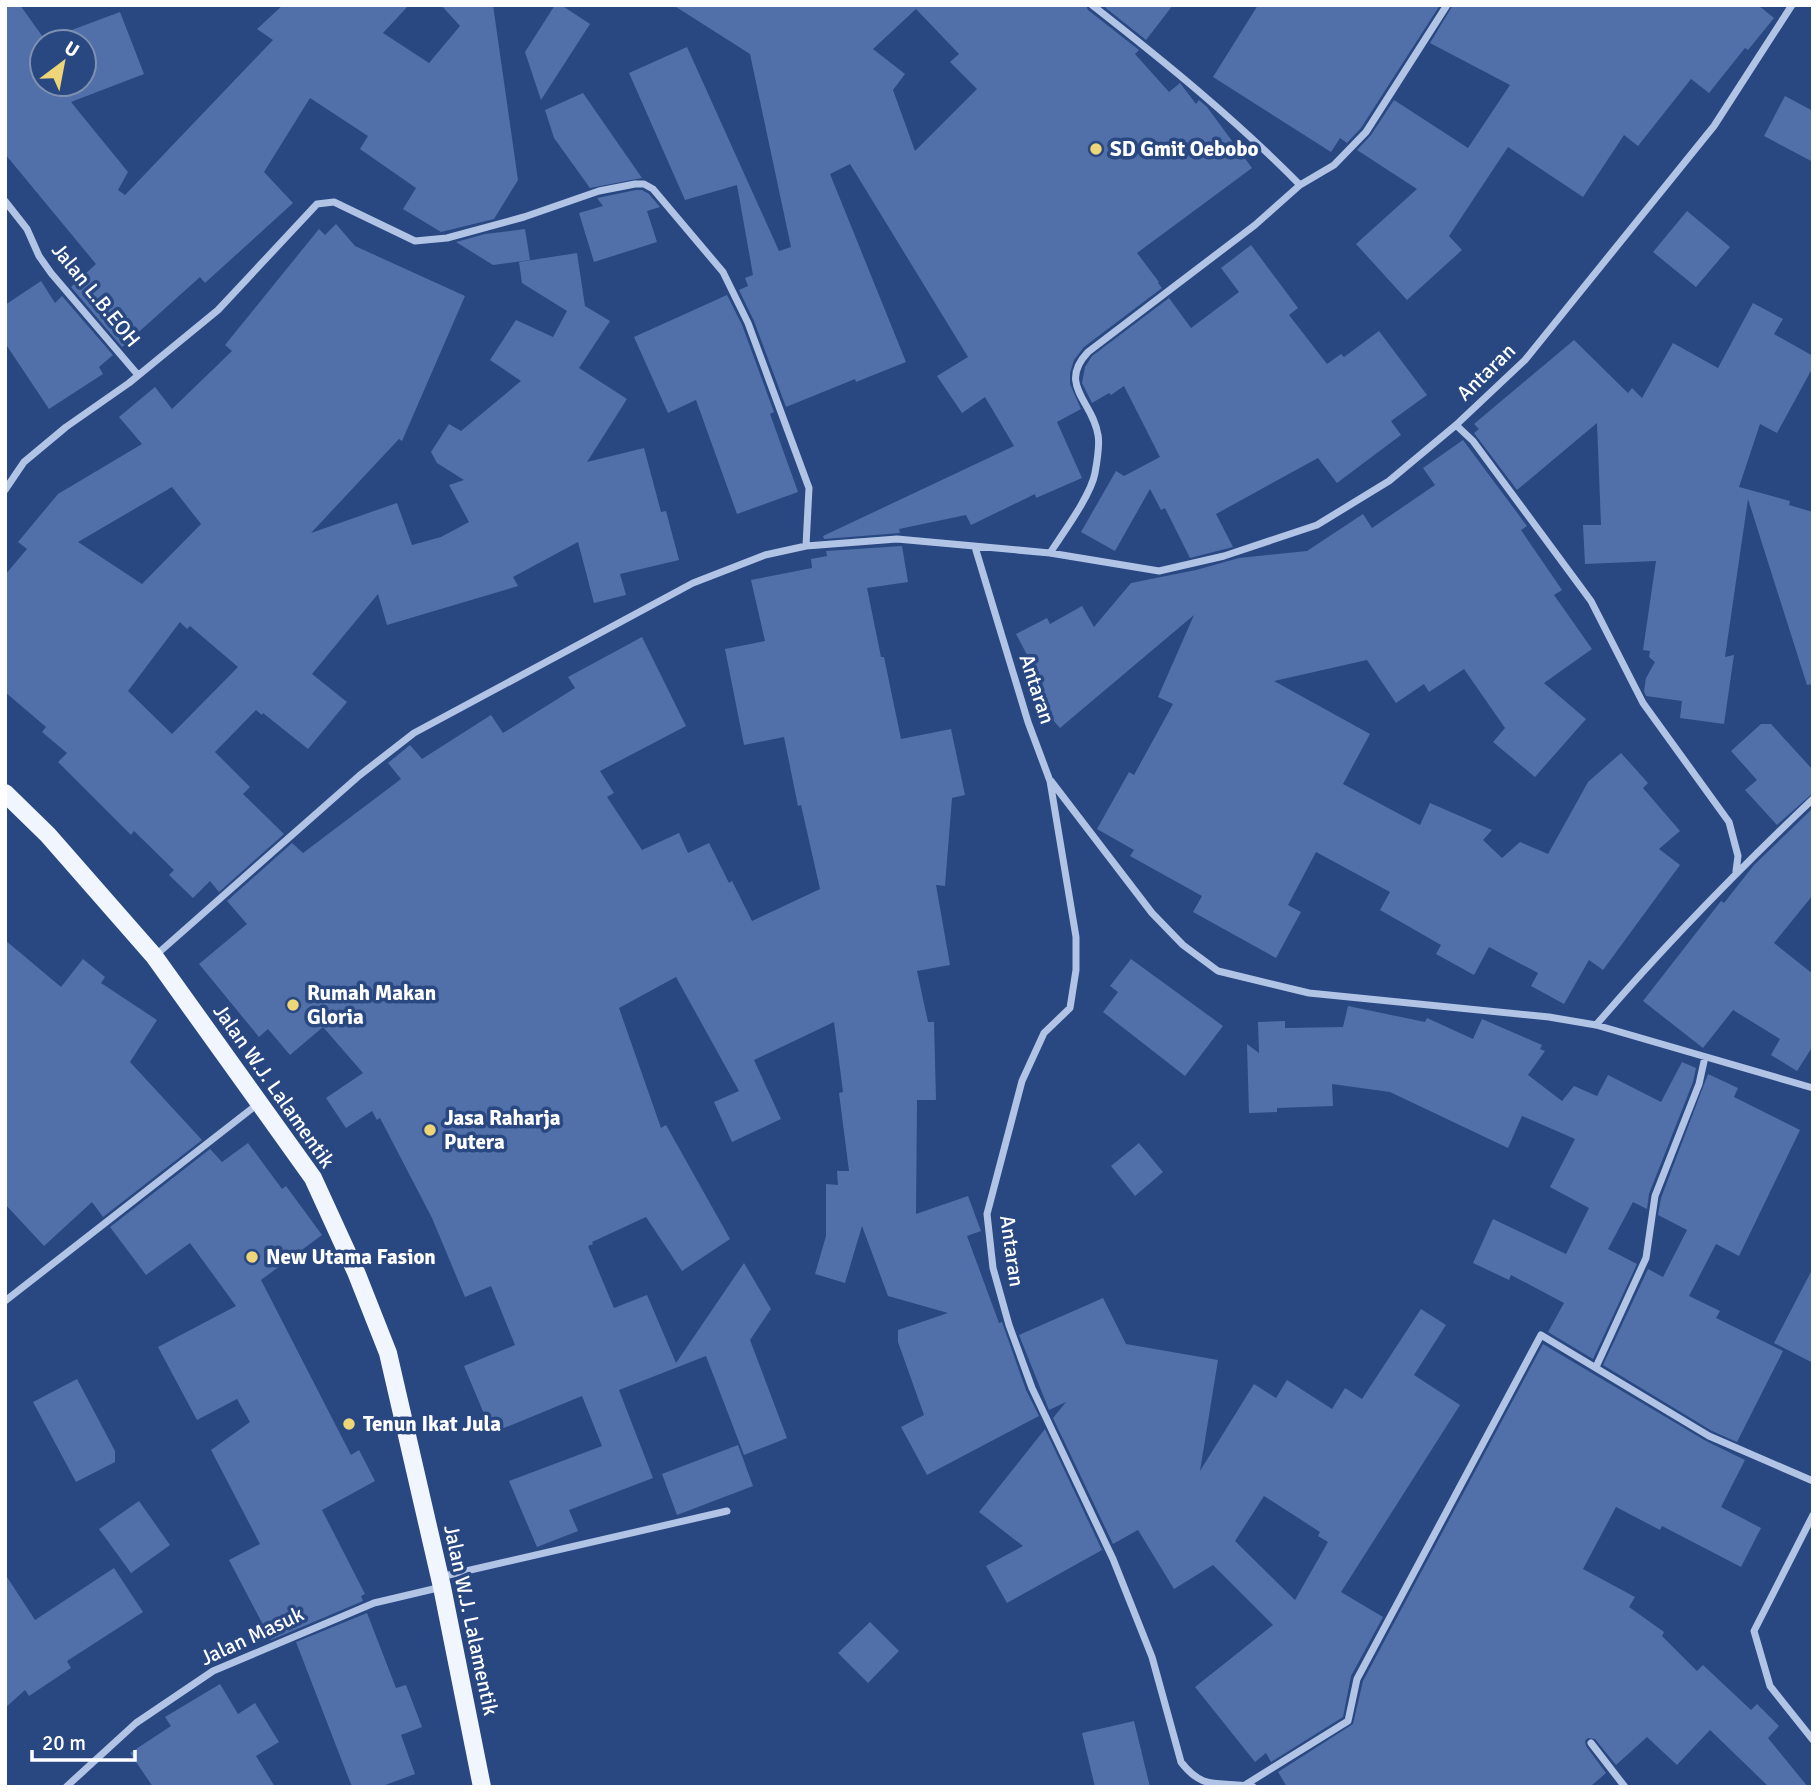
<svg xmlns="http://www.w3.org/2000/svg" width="1818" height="1792" font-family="Signika,sans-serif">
	<rect width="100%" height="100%" fill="#294781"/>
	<path fill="#5170a9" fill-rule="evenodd" d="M 5,5 L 20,5 L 45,40 L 120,12 L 144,74 L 71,102 L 128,172 L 118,190 L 125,195 L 273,40 L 257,29 L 283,5 L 409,5 L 383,33 L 429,63 L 460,26 L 441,5 L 493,5 L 518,180 L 494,219 L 441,232 L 403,209 L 416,188 L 360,149 L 368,136 L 310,98 L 264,172 L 293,203 L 205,283 L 200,277 L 122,347 L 71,287 L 96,264 L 5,154 ZM 42,42 L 84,42 L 84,84 L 42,84 Z
		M 555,5 L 561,5 L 590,24 L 541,100 L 525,52 Z
		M 673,5 L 1086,5 L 1088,10 L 1139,50 L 1135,54 L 1169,92 L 1180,83 L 1196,104 L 1199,100 L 1207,107 L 1252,168 L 1137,253 L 1159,282 L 1158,283 L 1162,288 L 1084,347 L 1074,360 L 1070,373 L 1070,384 L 1081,409 L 1057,422 L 1082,478 L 1036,498 L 1035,494 L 971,525 L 966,515 L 899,529 L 900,533 L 824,539 L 823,536 L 1014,446 L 985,397 L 962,413 L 937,376 L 968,357 L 850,164 L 830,174 L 906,362 L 856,382 L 855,379 L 786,407 L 754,321 L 739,290 L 748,286 L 745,278 L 753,275 L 737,185 L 685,200 L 629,73 L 687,47 L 779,251 L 791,247 L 750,54 ZM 916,9 L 959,54 L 950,62 L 977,89 L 915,151 L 893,90 L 905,74 L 873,49 Z
		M 1102,5 L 1173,5 L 1146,40 Z
		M 1258,5 L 1440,5 L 1361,128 L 1347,143 L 1340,138 L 1331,152 L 1213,77 Z
		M 1453,5 L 1758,5 L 1774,18 L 1748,50 L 1745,48 L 1709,93 L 1691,79 L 1638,146 L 1624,135 L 1583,197 L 1508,147 L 1449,236 L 1462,250 L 1407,300 L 1356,244 L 1417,189 L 1357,150 L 1371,135 L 1394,100 L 1468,148 L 1510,85 L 1430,43 Z
		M 583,93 L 642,178 L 590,188 L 554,138 L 545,110 Z
		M 1785,96 L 1813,111 L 1813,162 L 1764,136 Z
		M 636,190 L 642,190 L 649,194 L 660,207 L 647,211 L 657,242 L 594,262 L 579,213 L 603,206 L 597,198 Z
		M 1687,211 L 1730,247 L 1696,287 L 1653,252 Z
		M 336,224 L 355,246 L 465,296 L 402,441 L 399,439 L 311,533 L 397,503 L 412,545 L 441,537 L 469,522 L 449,485 L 464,480 L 437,463 L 431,452 L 449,424 L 461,431 L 521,381 L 490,360 L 516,320 L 553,337 L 567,311 L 522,283 L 519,262 L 577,253 L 585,306 L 610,321 L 579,368 L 627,399 L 587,462 L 644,448 L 661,512 L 666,511 L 679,560 L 620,574 L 626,595 L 594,603 L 578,542 L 513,577 L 518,586 L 387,625 L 378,594 L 312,674 L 347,702 L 308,749 L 263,713 L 262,715 L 256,710 L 215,752 L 250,787 L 243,794 L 284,834 L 219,892 L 210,881 L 193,898 L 169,875 L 174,870 L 134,831 L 131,835 L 58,762 L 67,753 L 42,732 L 46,727 L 5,692 L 5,575 L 27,549 L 18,542 L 58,494 L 142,444 L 119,417 L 155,387 L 172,409 L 232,351 L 225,345 L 319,229 L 325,235 ZM 172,487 L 201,524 L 142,584 L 78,542 ZM 180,622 L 187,629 L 190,626 L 238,667 L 172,734 L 128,691 Z
		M 525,229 L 530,260 L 493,265 L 456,242 L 485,234 Z
		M 1251,245 L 1298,308 L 1289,315 L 1327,364 L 1341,354 L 1344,357 L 1379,331 L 1427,395 L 1391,421 L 1401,435 L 1337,483 L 1318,458 L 1216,514 L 1233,547 L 1190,558 L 1165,508 L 1161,510 L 1150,489 L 1115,551 L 1081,532 L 1116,471 L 1124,476 L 1160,457 L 1124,386 L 1111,395 L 1109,393 L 1092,403 L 1082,383 L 1085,367 L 1092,356 L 1169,298 L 1191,328 L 1239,292 L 1221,268 Z
		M 41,281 L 55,303 L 62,296 L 113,355 L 99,367 L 103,374 L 49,409 L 5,343 L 5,305 Z
		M 727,295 L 742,325 L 774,412 L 770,414 L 798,492 L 737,514 L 696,400 L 668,413 L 634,337 Z
		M 1753,303 L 1783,319 L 1774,334 L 1813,356 L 1813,367 L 1777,433 L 1760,424 L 1739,487 L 1790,501 L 1789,505 L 1813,512 L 1813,684 L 1807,685 L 1748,499 L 1725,657 L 1734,655 L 1724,724 L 1680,718 L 1682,701 L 1646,696 L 1644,691 L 1646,678 L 1655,662 L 1649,657 L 1650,651 L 1643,650 L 1656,561 L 1585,564 L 1583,525 L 1601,525 L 1597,423 L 1517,490 L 1474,433 L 1479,429 L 1474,424 L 1574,340 L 1628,393 L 1632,388 L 1642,398 L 1673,343 L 1718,368 Z
		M 1463,440 L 1527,526 L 1521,530 L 1562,590 L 1554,595 L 1592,649 L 1544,683 L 1586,719 L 1535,777 L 1493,742 L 1505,728 L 1464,669 L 1429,692 L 1424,684 L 1396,703 L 1367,660 L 1274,681 L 1370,734 L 1343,784 L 1420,825 L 1430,803 L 1492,830 L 1483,840 L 1502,858 L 1520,842 L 1548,854 L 1588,782 L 1621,753 L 1648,783 L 1643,788 L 1680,831 L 1659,849 L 1680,865 L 1603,970 L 1589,960 L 1564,1004 L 1531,986 L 1538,973 L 1489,947 L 1474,975 L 1436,954 L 1441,945 L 1380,910 L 1390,892 L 1316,852 L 1288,905 L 1301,912 L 1276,958 L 1193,912 L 1202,896 L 1130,856 L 1134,850 L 1097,829 L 1129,772 L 1134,775 L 1173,704 L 1158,697 L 1194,615 L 1060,728 L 1031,695 L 1043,685 L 1016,634 L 1047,618 L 1050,624 L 1082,606 L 1094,627 L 1131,583 L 1196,570 L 1239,558 L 1307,551 L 1363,514 L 1372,528 L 1435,485 L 1423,468 Z
		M 902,546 L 908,582 L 867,588 L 881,657 L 884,657 L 901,739 L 951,729 L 965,795 L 952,798 L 945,886 L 936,885 L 950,965 L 917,971 L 928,1022 L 934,1022 L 936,1100 L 917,1100 L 916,1214 L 968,1196 L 981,1231 L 967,1236 L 999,1323 L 1002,1322 L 1026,1390 L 1039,1416 L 927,1475 L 901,1427 L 924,1415 L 898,1342 L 898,1330 L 948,1313 L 888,1296 L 862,1226 L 845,1283 L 815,1274 L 826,1236 L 826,1184 L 838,1185 L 837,1171 L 849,1171 L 839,1093 L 843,1092 L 834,1022 L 754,1060 L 781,1119 L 732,1142 L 714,1102 L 739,1091 L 676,977 L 619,1008 L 661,1128 L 666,1125 L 730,1239 L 682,1271 L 646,1217 L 592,1242 L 593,1244 L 588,1246 L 614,1308 L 647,1295 L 676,1363 L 744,1263 L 771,1309 L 750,1340 L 787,1438 L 744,1455 L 706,1356 L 619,1390 L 653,1478 L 569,1510 L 578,1531 L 537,1547 L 509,1481 L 602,1446 L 582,1396 L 492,1433 L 464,1366 L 515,1345 L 491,1286 L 465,1297 L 432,1218 L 380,1118 L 377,1120 L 372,1111 L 346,1128 L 326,1098 L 363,1073 L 323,1027 L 290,1055 L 268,1029 L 259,1037 L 199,964 L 247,924 L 227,901 L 292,843 L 303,853 L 401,779 L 388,763 L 410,745 L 422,759 L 491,715 L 503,733 L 575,688 L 568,677 L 642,637 L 686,726 L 600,771 L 614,793 L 607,797 L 642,850 L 679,833 L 688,853 L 709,843 L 729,883 L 732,881 L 752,921 L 820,889 L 801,805 L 798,806 L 784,737 L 744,745 L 725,649 L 765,641 L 751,580 L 812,568 L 811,559 L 827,556 L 826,551 Z
		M 1761,724 L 1771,724 L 1813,770 L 1813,793 L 1777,825 L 1745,790 L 1757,780 L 1731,751 Z
		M 1813,808 L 1813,895 L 1774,943 L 1813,974 L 1813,1046 L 1797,1071 L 1771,1055 L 1780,1039 L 1733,1010 L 1703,1048 L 1643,1001 L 1721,901 L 1724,903 L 1754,865 Z
		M 5,940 L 61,987 L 83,959 L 105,977 L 101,983 L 157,1020 L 130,1062 L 202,1140 L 103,1217 L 92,1202 L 44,1246 L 5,1204 Z
		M 1131,959 L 1223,1026 L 1185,1076 L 1103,1012 L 1118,992 L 1110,986 Z
		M 1348,1006 L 1425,1022 L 1427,1018 L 1473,1039 L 1482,1019 L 1542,1045 L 1540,1049 L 1545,1051 L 1528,1075 L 1562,1101 L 1574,1086 L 1597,1096 L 1608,1075 L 1661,1102 L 1682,1062 L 1696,1068 L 1693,1082 L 1649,1194 L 1647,1209 L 1633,1202 L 1608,1249 L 1637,1264 L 1593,1359 L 1548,1332 L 1564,1303 L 1511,1275 L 1509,1280 L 1473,1263 L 1493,1219 L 1566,1254 L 1589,1208 L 1550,1187 L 1575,1139 L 1522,1116 L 1508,1148 L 1390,1092 L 1332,1084 L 1333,1106 L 1277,1108 L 1277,1112 L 1249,1113 L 1247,1044 L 1259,1053 L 1258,1022 L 1285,1021 L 1285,1028 L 1343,1027 Z
		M 1708,1074 L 1738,1088 L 1734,1097 L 1800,1130 L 1739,1256 L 1716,1244 L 1689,1296 L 1720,1311 L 1716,1318 L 1783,1351 L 1737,1442 L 1712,1431 L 1603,1365 L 1648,1269 L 1663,1277 L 1687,1230 L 1658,1215 L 1661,1198 Z
		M 248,1143 L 282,1189 L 286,1186 L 322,1235 L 261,1280 L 351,1455 L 359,1450 L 375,1481 L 322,1510 L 365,1594 L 361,1596 L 363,1601 L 271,1640 L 229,1560 L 260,1544 L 211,1450 L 250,1422 L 237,1399 L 197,1420 L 158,1347 L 236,1306 L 190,1243 L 146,1275 L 110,1227 L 210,1149 L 222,1162 Z
		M 1139,1143 L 1163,1172 L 1135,1196 L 1111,1166 Z
		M 1813,1268 L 1813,1363 L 1774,1343 Z
		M 1103,1298 L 1126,1344 L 1218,1360 L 1200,1471 L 1254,1384 L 1276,1398 L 1287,1380 L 1332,1409 L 1345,1388 L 1362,1399 L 1421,1309 L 1446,1325 L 1414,1375 L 1460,1405 L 1341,1592 L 1383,1617 L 1351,1676 L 1343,1717 L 1271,1762 L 1266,1753 L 1255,1762 L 1195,1687 L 1273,1625 L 1213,1565 L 1174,1589 L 1138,1530 L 1113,1544 L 1053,1418 L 1066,1402 L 1049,1410 L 1019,1335 ZM 1264,1496 L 1320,1532 L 1318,1536 L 1328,1542 L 1295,1600 L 1235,1541 Z
		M 1543,1344 L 1706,1441 L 1745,1460 L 1721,1507 L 1761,1528 L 1741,1567 L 1662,1526 L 1660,1530 L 1616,1507 L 1583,1569 L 1635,1597 L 1629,1607 L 1664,1632 L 1662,1636 L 1697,1671 L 1703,1665 L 1751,1710 L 1757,1704 L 1779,1726 L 1768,1738 L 1808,1787 L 1769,1787 L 1710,1730 L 1677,1765 L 1647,1737 L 1616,1765 L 1595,1739 L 1588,1738 L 1585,1741 L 1586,1746 L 1606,1773 L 1590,1787 L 1287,1787 L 1278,1772 L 1353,1724 L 1363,1681 Z
		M 77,1379 L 115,1451 L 115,1462 L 76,1482 L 33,1402 Z
		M 1045,1429 L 1102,1550 L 1007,1603 L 986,1566 L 1023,1546 L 979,1512 Z
		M 738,1445 L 753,1486 L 677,1515 L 662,1474 Z
		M 139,1501 L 170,1545 L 131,1573 L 99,1529 Z
		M 114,1568 L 143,1612 L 67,1661 L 71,1668 L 29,1696 L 25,1690 L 5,1708 L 5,1574 L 35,1620 Z
		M 367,1613 L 396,1688 L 406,1685 L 422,1727 L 401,1735 L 415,1774 L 380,1787 L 352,1787 L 296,1642 Z
		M 870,1622 L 899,1651 L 868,1683 L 838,1653 Z
		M 220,1684 L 238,1714 L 255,1703 L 279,1742 L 256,1756 L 275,1787 L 153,1787 L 130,1753 L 171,1726 L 165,1717 Z
		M 1134,1721 L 1150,1787 L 1095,1787 L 1082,1733 Z"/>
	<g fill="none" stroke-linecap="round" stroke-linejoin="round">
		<path stroke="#b1c4e6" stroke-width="7" d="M 1300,185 L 1334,165 L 1366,132 L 1447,5
			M 5,201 L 27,229 L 39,256 L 51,273 L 138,375
			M 1456,425 L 1473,441 L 1591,601 L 1643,703 L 1729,822 L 1738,856 L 1736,871
			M 5,490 L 24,462 L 66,427 L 129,383 L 218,310 L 317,204 L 334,202 L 415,241 L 447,238 L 524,217 L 599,191 L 635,184 L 644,184 L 653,189 L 723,272 L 748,323 L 809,488 L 806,546
			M 975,547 L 1028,722 L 1050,781 L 1076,937 L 1076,970 L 1070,1008 L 1044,1033 L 1022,1081 L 987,1214 L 993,1268 L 1009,1325 L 1032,1388 L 1113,1559 L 1152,1657 L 1181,1762 C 1204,1792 1218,1780 1253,1787
			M 1050,553 C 1063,533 1091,495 1095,473 C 1097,462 1100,445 1098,435 C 1093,401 1057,385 1088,352 L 1255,225 L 1300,185 C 1235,119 1165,62 1092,5
			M 1051,781 L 1152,913 L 1183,945 L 1218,971 L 1309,993 L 1549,1017 L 1596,1025 L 1813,1088
			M 156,955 L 360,775 L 414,733 L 693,583 L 765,555 L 806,546 L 897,539 L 1050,553 L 1159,571 L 1224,556 L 1317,525 L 1389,481 L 1456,425 L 1525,360 L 1714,126 L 1792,5
			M 1596,1025 C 1664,946 1737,871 1813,799
			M 5,1301 L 259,1103
			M 1596,1367 L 1646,1258 L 1655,1196 L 1699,1084 L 1705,1057
			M 1813,1515 L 1754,1631 L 1770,1686 L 1813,1740
			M 440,1577 L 727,1511
			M 1591,1743 L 1625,1787
			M 1245,1785 L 1348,1721 L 1357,1679 L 1541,1335 L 1709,1436 L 1813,1481
			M 66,1787 L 136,1723 L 213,1671 L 374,1603 L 442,1587"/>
		<path stroke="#f1f5fd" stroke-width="18" d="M 5,793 L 48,835 L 154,956 L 313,1178 L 356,1272 L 388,1353 L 442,1587 L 482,1787"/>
	</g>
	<g fill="#edd578" stroke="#294781" stroke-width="2.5">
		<circle cx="1096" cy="149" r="7"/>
		<circle cx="293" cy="1005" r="7"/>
		<circle cx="430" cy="1130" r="7"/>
		<circle cx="252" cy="1257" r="7"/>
		<circle cx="349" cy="1424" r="7"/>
	</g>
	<g text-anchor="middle" stroke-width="7" stroke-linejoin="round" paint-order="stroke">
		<g font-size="21" font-weight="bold" fill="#fff" stroke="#294781" text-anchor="start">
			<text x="1110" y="156">SD Gmit Oebobo</text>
			<text x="307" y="1000">Rumah Makan<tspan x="307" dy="24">Gloria</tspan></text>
			<text x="444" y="1125">Jasa Raharja<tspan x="444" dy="24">Putera</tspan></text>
			<text x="266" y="1264">New Utama Fasion</text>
			<text x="363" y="1431">Tenun Ikat Jula</text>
		</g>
		<g font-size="21" fill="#fff" stroke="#294781">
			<text transform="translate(96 295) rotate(51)" y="7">Jalan L.B.EOH</text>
			<text transform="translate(1486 372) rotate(-44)" y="7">Antaran</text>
			<text transform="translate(1037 689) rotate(72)" y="7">Antaran</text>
			<text transform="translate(274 1086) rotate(55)" y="7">Jalan W.J. Lalamentik</text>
			<text transform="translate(1012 1251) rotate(82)" y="7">Antaran</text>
			<text transform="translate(471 1620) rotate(78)" y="7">Jalan W.J. Lalamentik</text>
			<text transform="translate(252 1636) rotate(-25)" y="7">Jalan Masuk</text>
		</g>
	</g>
	<rect width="1818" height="1792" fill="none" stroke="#ffffff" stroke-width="14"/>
	<g transform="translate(63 63) rotate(32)"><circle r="33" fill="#294781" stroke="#7f91b3" stroke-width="2"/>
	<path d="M0-5L12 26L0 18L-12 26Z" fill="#edd578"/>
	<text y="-10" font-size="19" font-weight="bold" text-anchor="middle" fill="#ffffff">U</text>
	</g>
	<path d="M32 1750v10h103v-10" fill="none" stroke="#ffffff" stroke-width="3.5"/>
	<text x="42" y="1750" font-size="21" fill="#ffffff" stroke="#294781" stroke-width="5" paint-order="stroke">20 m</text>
</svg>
